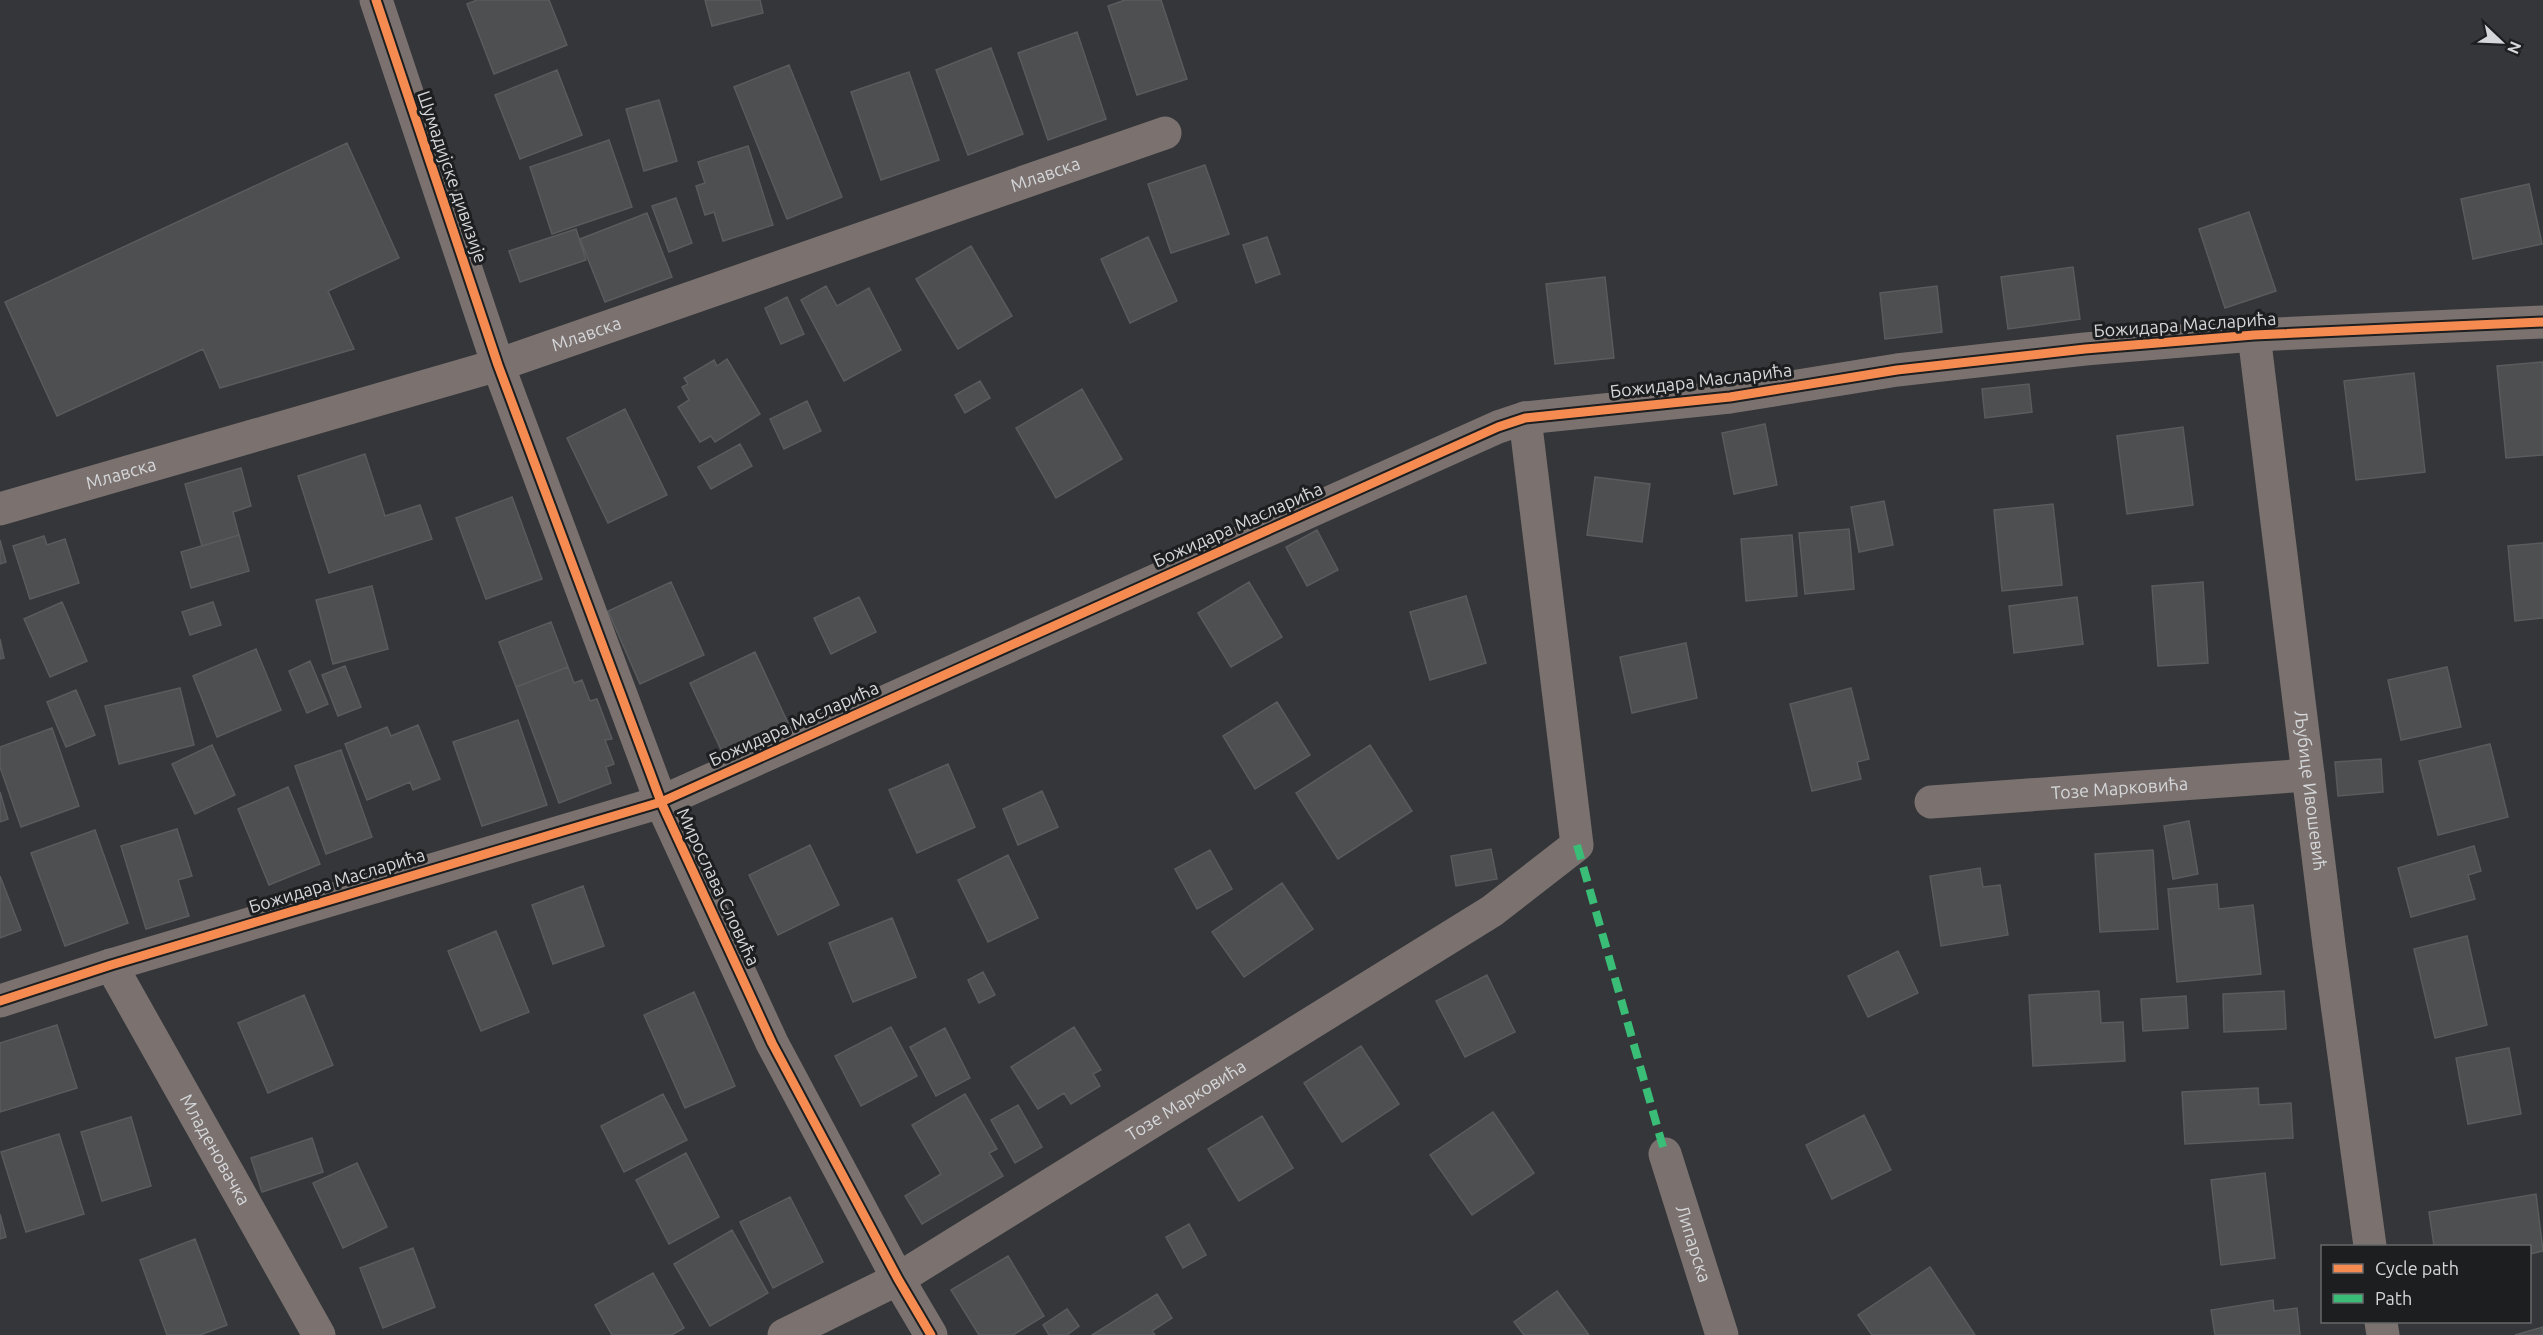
<svg xmlns="http://www.w3.org/2000/svg" width="2543" height="1335" font-family="Ubuntu,sans-serif">
	<rect width="100%" height="100%" fill="#343639"/>
	<path fill="#4d4f51" stroke="#595b5d" stroke-width="1.5" d="M 477,0 L 549,0 L 567,45 L 494,74 L 467,4 Z
		M 705,0 L 760,0 L 763,13 L 712,26 Z
		M 1125,0 L 1161,0 L 1187,79 L 1137,95 L 1108,6 Z
		M 1077,32 L 1106,119 L 1048,140 L 1018,53 Z
		M 991,48 L 1023,134 L 968,155 L 936,70 Z
		M 789,65 L 842,197 L 787,219 L 734,87 Z
		M 557,70 L 582,135 L 520,159 L 495,95 Z
		M 909,72 L 939,160 L 881,180 L 851,92 Z
		M 659,100 L 677,161 L 644,171 L 626,109 Z
		M 609,140 L 632,207 L 552,234 L 530,167 Z
		M 347,143 L 399,258 L 328,291 L 354,349 L 220,388 L 203,349 L 57,416 L 5,302 Z
		M 748,146 L 773,225 L 723,241 L 714,212 L 705,215 L 696,186 L 705,183 L 698,162 Z
		M 1205,165 L 1229,234 L 1171,253 L 1148,184 Z
		M 2529,184 L 2542,244 L 2473,259 L 2461,199 Z
		M 676,198 L 692,243 L 669,252 L 652,206 Z
		M 2249,212 L 2276,291 L 2225,308 L 2199,229 Z
		M 647,213 L 672,277 L 605,302 L 580,239 Z
		M 576,229 L 586,260 L 520,282 L 509,251 Z
		M 1148,237 L 1177,301 L 1130,323 L 1101,259 Z
		M 1267,237 L 1280,274 L 1256,283 L 1243,245 Z
		M 971,246 L 1012,316 L 958,349 L 916,279 Z
		M 2073,267 L 2080,319 L 2008,329 L 2001,277 Z
		M 1605,277 L 1614,358 L 1555,364 L 1546,284 Z
		M 826,286 L 837,306 L 869,288 L 901,350 L 844,381 L 801,300 Z
		M 1937,286 L 1942,332 L 1885,339 L 1880,293 Z
		M 787,297 L 804,334 L 781,344 L 765,308 Z
		M 727,359 L 760,414 L 715,442 L 711,436 L 700,442 L 678,407 L 689,400 L 682,387 L 688,384 L 684,378 L 714,360 L 717,366 Z
		M 2543,362 L 2543,455 L 2506,458 L 2497,366 Z
		M 2414,373 L 2425,472 L 2356,480 L 2344,381 Z
		M 980,381 L 990,398 L 965,413 L 955,395 Z
		M 2029,384 L 2032,412 L 1985,418 L 1982,389 Z
		M 1082,389 L 1122,459 L 1056,498 L 1016,428 Z
		M 807,401 L 821,431 L 784,449 L 770,419 Z
		M 625,409 L 667,495 L 608,523 L 567,438 Z
		M 1765,424 L 1777,485 L 1734,494 L 1722,433 Z
		M 2183,427 L 2193,505 L 2127,514 L 2117,436 Z
		M 740,444 L 752,466 L 711,489 L 698,467 Z
		M 365,454 L 385,516 L 420,505 L 432,539 L 329,573 L 298,476 Z
		M 241,468 L 251,506 L 233,512 L 239,535 L 202,546 L 185,484 Z
		M 1595,477 L 1650,484 L 1642,542 L 1587,535 Z
		M 512,497 L 542,579 L 486,599 L 456,518 Z
		M 1884,501 L 1893,545 L 1859,552 L 1851,507 Z
		M 2053,504 L 2062,585 L 2002,591 L 1994,510 Z
		M 1849,529 L 1854,589 L 1805,594 L 1799,533 Z
		M 1317,530 L 1338,570 L 1307,586 L 1286,547 Z
		M 239,535 L 249,571 L 191,588 L 181,552 Z
		M 1792,535 L 1797,596 L 1746,601 L 1741,539 Z
		M 44,536 L 47,545 L 65,539 L 79,583 L 30,599 L 13,546 Z
		M 0,540 L 6,562 L 0,564 Z
		M 2543,543 L 2543,618 L 2515,621 L 2508,546 Z
		M 671,582 L 704,655 L 640,684 L 608,611 Z
		M 1249,582 L 1282,637 L 1231,667 L 1198,613 Z
		M 2203,582 L 2208,663 L 2158,666 L 2152,586 Z
		M 372,586 L 388,649 L 333,664 L 316,600 Z
		M 1466,596 L 1486,663 L 1430,680 L 1410,612 Z
		M 859,597 L 876,632 L 831,654 L 814,618 Z
		M 2077,597 L 2083,644 L 2014,653 L 2009,606 Z
		M 62,602 L 87,661 L 50,677 L 24,619 Z
		M 213,602 L 221,625 L 190,635 L 182,612 Z
		M 551,622 L 568,667 L 516,687 L 499,642 Z
		M 0,639 L 4,658 L 0,659 Z
		M 1686,643 L 1697,698 L 1632,713 L 1620,657 Z
		M 256,649 L 281,710 L 217,737 L 193,676 Z
		M 755,652 L 788,723 L 723,754 L 690,683 Z
		M 310,661 L 328,704 L 307,713 L 289,671 Z
		M 345,666 L 361,707 L 338,716 L 322,675 Z
		M 568,667 L 574,683 L 582,680 L 590,701 L 597,699 L 612,739 L 605,740 L 614,764 L 606,767 L 611,783 L 559,803 L 516,687 Z
		M 2447,667 L 2461,727 L 2401,740 L 2388,680 Z
		M 180,688 L 194,745 L 119,764 L 105,706 Z
		M 1851,688 L 1869,759 L 1857,762 L 1861,779 L 1812,791 L 1790,704 Z
		M 76,690 L 95,735 L 66,747 L 47,702 Z
		M 1277,702 L 1310,755 L 1255,789 L 1223,736 Z
		M 518,720 L 547,805 L 482,826 L 453,742 Z
		M 418,725 L 440,779 L 413,790 L 410,782 L 367,800 L 345,744 L 387,727 L 391,736 Z
		M 52,728 L 79,806 L 21,827 L 0,767 L 0,747 Z
		M 2490,744 L 2508,817 L 2438,835 L 2419,761 Z
		M 212,745 L 235,795 L 195,814 L 172,764 Z
		M 1370,745 L 1412,811 L 1338,859 L 1296,793 Z
		M 341,750 L 372,837 L 326,854 L 295,766 Z
		M 2381,759 L 2383,792 L 2338,796 L 2335,762 Z
		M 948,764 L 975,827 L 917,853 L 889,790 Z
		M 288,787 L 320,864 L 269,885 L 238,809 Z
		M 1042,791 L 1058,827 L 1018,845 L 1003,809 Z
		M 0,792 L 8,819 L 0,822 Z
		M 2189,821 L 2198,874 L 2173,879 L 2164,826 Z
		M 177,829 L 192,876 L 178,880 L 189,916 L 146,929 L 121,846 Z
		M 95,830 L 128,923 L 65,946 L 31,853 Z
		M 810,845 L 839,905 L 778,935 L 749,875 Z
		M 2474,846 L 2481,871 L 2468,875 L 2475,899 L 2411,917 L 2398,868 Z
		M 1491,849 L 1497,879 L 1456,886 L 1451,856 Z
		M 1210,850 L 1232,889 L 1197,909 L 1175,869 Z
		M 2153,850 L 2158,929 L 2100,932 L 2095,854 Z
		M 1008,855 L 1038,918 L 988,942 L 958,880 Z
		M 1980,868 L 1983,887 L 2000,885 L 2008,935 L 1941,946 L 1930,876 Z
		M 0,876 L 21,930 L 0,938 Z
		M 1282,883 L 1313,929 L 1244,977 L 1212,932 Z
		M 2217,884 L 2219,909 L 2253,905 L 2261,974 L 2177,982 L 2168,889 Z
		M 583,886 L 604,946 L 553,964 L 532,905 Z
		M 892,918 L 916,977 L 853,1002 L 829,943 Z
		M 496,931 L 529,1012 L 481,1031 L 448,951 Z
		M 2467,936 L 2487,1025 L 2435,1038 L 2414,949 Z
		M 1898,951 L 1918,993 L 1868,1017 L 1848,976 Z
		M 983,972 L 995,995 L 979,1003 L 968,980 Z
		M 1487,975 L 1515,1032 L 1465,1057 L 1436,1001 Z
		M 2099,991 L 2101,1023 L 2123,1022 L 2125,1061 L 2033,1066 L 2029,995 Z
		M 2284,991 L 2286,1029 L 2224,1032 L 2223,994 Z
		M 694,992 L 735,1086 L 685,1108 L 644,1015 Z
		M 304,995 L 333,1065 L 268,1093 L 238,1023 Z
		M 2186,996 L 2188,1028 L 2143,1031 L 2141,999 Z
		M 57,1025 L 77,1088 L 0,1112 L 0,1043 Z
		M 891,1027 L 917,1076 L 861,1106 L 835,1056 Z
		M 1074,1027 L 1101,1070 L 1093,1074 L 1100,1086 L 1071,1104 L 1064,1093 L 1038,1109 L 1011,1067 Z
		M 945,1028 L 970,1078 L 936,1096 L 910,1047 Z
		M 1361,1046 L 1399,1104 L 1342,1142 L 1304,1083 Z
		M 2509,1048 L 2521,1114 L 2468,1124 L 2456,1058 Z
		M 2258,1088 L 2259,1105 L 2291,1103 L 2293,1138 L 2185,1144 L 2182,1092 Z
		M 663,1094 L 687,1140 L 624,1172 L 601,1126 Z
		M 965,1094 L 997,1149 L 989,1153 L 1003,1176 L 922,1224 L 905,1196 L 941,1174 L 912,1125 Z
		M 1018,1105 L 1042,1147 L 1015,1163 L 991,1120 Z
		M 1493,1112 L 1534,1173 L 1472,1215 L 1430,1155 Z
		M 1864,1115 L 1891,1170 L 1832,1199 L 1806,1145 Z
		M 1262,1116 L 1293,1168 L 1239,1201 L 1208,1149 Z
		M 131,1117 L 151,1186 L 102,1201 L 81,1132 Z
		M 59,1134 L 84,1214 L 26,1232 L 1,1152 Z
		M 312,1138 L 323,1172 L 262,1192 L 251,1158 Z
		M 686,1153 L 719,1217 L 669,1244 L 636,1180 Z
		M 357,1163 L 387,1227 L 343,1248 L 313,1183 Z
		M 2265,1173 L 2275,1258 L 2221,1265 L 2211,1180 Z
		M 2536,1194 L 2543,1251 L 2530,1254 L 2530,1246 L 2434,1246 L 2429,1212 Z
		M 790,1197 L 823,1262 L 773,1288 L 740,1222 Z
		M 0,1214 L 6,1237 L 0,1239 Z
		M 1189,1224 L 1206,1255 L 1183,1268 L 1166,1237 Z
		M 732,1230 L 768,1293 L 710,1326 L 674,1264 Z
		M 195,1239 L 227,1325 L 200,1335 L 167,1335 L 140,1260 Z
		M 413,1248 L 435,1307 L 383,1328 L 360,1268 Z
		M 1008,1256 L 1044,1316 L 1013,1335 L 979,1335 L 951,1290 Z
		M 1930,1267 L 1975,1335 L 1872,1335 L 1858,1315 Z
		M 653,1273 L 684,1328 L 672,1335 L 612,1335 L 595,1305 Z
		M 1557,1291 L 1589,1335 L 1524,1335 L 1514,1322 Z
		M 1157,1294 L 1172,1318 L 1152,1331 L 1155,1335 L 1092,1335 Z
		M 2273,1300 L 2274,1311 L 2297,1308 L 2300,1335 L 2215,1335 L 2211,1310 Z
		M 1067,1309 L 1079,1326 L 1067,1335 L 1049,1335 L 1043,1325 Z
		M 2543,1327 L 2543,1335 L 2515,1335 Z"/>
	<g fill="none" stroke-linecap="round" stroke-linejoin="round">
		<g stroke="#7b7270" stroke-width="33">
			<path d="M 376,0 L 498,365 L 661,802 L 772,1043 L 898,1279 L 931,1335"/>
			<path id="s1" d="M 2254,335 L 2329,945 L 2370,1246"/>
			<path id="s2" d="M 0,509 L 498,365 L 1165,133"/>
			<path id="s3" d="M 1931,802 L 2308,775"/>
			<path id="s4" d="M 111,965 L 319,1335"/>
			<path d="M 0,1001 L 111,965 L 661,802 L 1498,427 L 1525,418 L 1730,397 L 1897,370 L 2085,349 L 2254,335 L 2543,322"/>
			<path id="s5" d="M 1665,1154 L 1722,1335"/>
			<path d="M 2381,1322 L 2383,1335"/>
			<path id="s6" d="M 784,1335 L 898,1279 L 1492,911 L 1577,845 L 1525,418"/>
		</g>
		<path stroke="#3abd76" stroke-width="8" stroke-dasharray="15 8" stroke-linecap="butt" d="M 1577,845 L 1665,1154"/>
		<g stroke="#1c1e20" stroke-width="13">
			<path id="cycleway" d="M 376,0 L 498,365 L 661,802 L 772,1043 L 898,1279 L 931,1335
				M 0,1001 L 111,965 L 661,802 L 1498,427 L 1525,418 L 1730,397 L 1897,370 L 2085,349 L 2254,335 L 2543,322"/>
		</g>
		<use href="#cycleway" stroke="#f68b52" stroke-width="9"/>
	</g>
	<g text-anchor="middle" stroke-width="6" stroke-linejoin="round" paint-order="stroke">
		<g font-size="18" fill="#d5d7da" stroke="#1c1e20">
			<text dy="6" stroke="none"><textPath href="#s2" startOffset="1098">Млавска</textPath></text>
			<text transform="translate(452 177) rotate(71)" y="6">Шумадијске дивизије</text>
			<text transform="translate(2185 325) rotate(-4)" y="6">Божидара Масларића</text>
			<text dy="6" stroke="none"><textPath href="#s2" startOffset="612">Млавска</textPath></text>
			<text transform="translate(1701 381) rotate(-7)" y="6">Божидара Масларића</text>
			<text dy="6" stroke="none"><textPath href="#s2" startOffset="126">Млавска</textPath></text>
			<text transform="translate(1238 525) rotate(-24)" y="6">Божидара Масларића</text>
			<text transform="translate(794 724) rotate(-24)" y="6">Божидара Масларића</text>
			<text dy="6" stroke="none"><textPath href="#s3" startOffset="189">Тозе Марковића</textPath></text>
			<text dy="6" stroke="none"><textPath href="#s1" startOffset="459">Љубице Ивошевић</textPath></text>
			<text transform="translate(337 881) rotate(-17)" y="6">Божидара Масларића</text>
			<text transform="translate(718 887) rotate(65)" y="6">Мирослава Словића</text>
			<text dy="6" stroke="none"><textPath href="#s6" startOffset="466">Тозе Марковића</textPath></text>
			<text dy="6" stroke="none"><textPath href="#s4" startOffset="212">Младеновачка</textPath></text>
			<text dy="6" stroke="none"><textPath href="#s5" startOffset="94">Липарска</textPath></text>
		</g>
	</g>
	<rect x="2321" y="1245" width="210" height="78" fill="#1c1e20" stroke="#66686a" stroke-width="1.5"/>
	<rect x="2333" y="1264" width="30" height="9" fill="#f68b52" stroke="#66686a" stroke-width="1.5"/>
	<text x="2375" y="1275" font-size="18" fill="#d5d7da">Cycle path</text>
	<rect x="2333" y="1294" width="30" height="9" fill="#3abd76" stroke="#66686a" stroke-width="1.5"/>
	<text x="2375" y="1305" font-size="18" fill="#d5d7da">Path</text>
	<g transform="translate(2501 42) rotate(113)" stroke="#1c1e20" stroke-width="4.5" paint-order="stroke">
	<path d="M0-4.5L10 22L0 15L-10 22Z" fill="#d5d7da"/>
	<text y="-9" font-size="16" font-weight="bold" text-anchor="middle" fill="#d5d7da">N</text>
	</g>
</svg>
